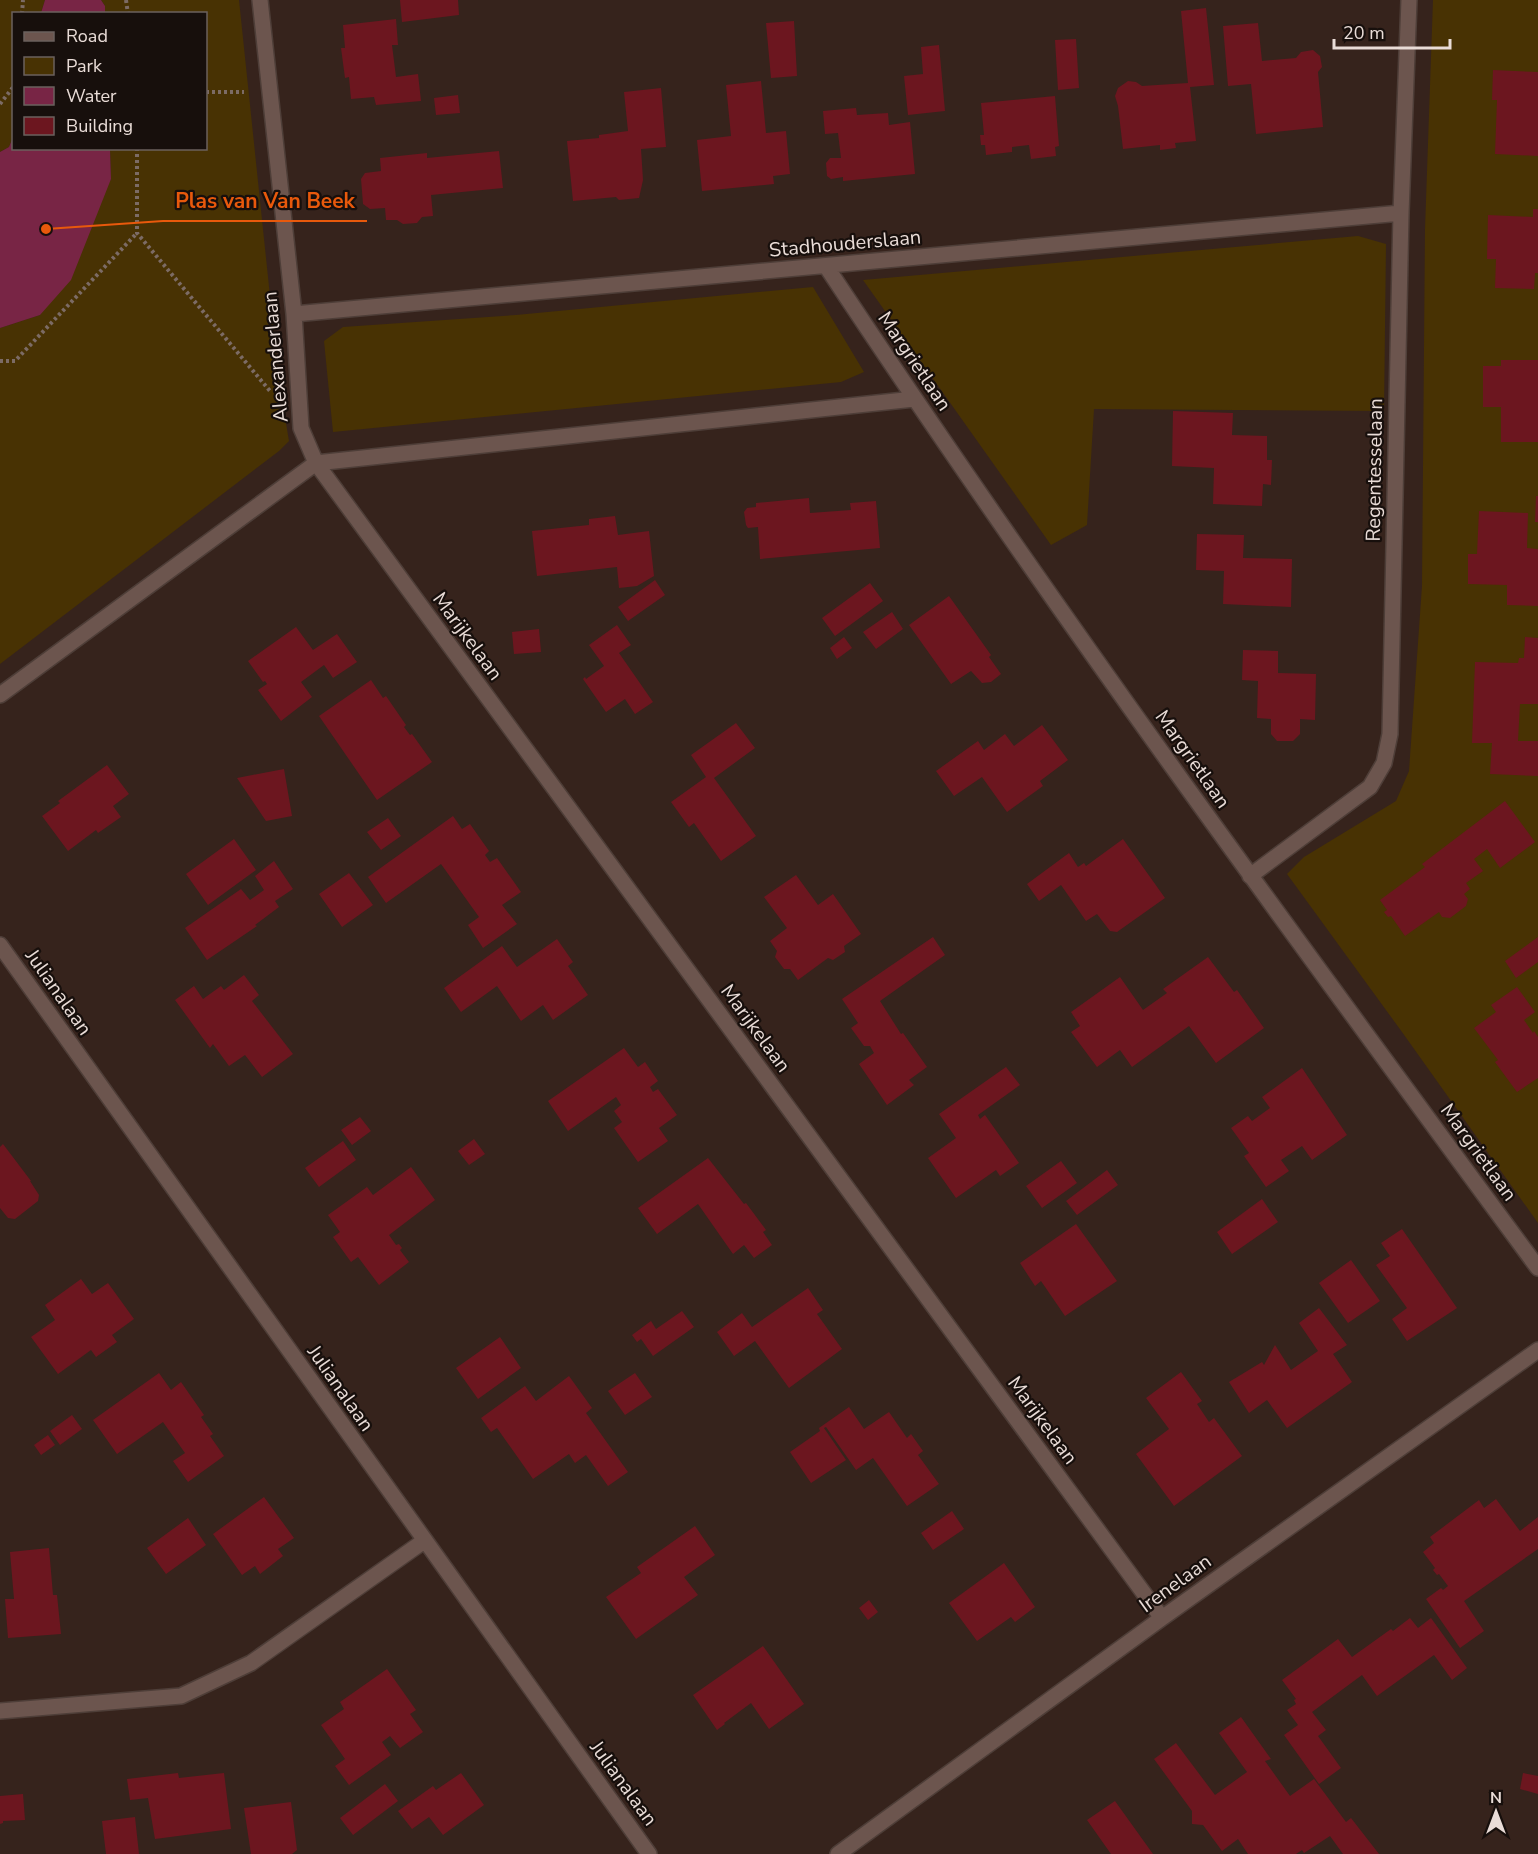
<svg xmlns="http://www.w3.org/2000/svg" width="1538" height="1854" font-family="'Nunito Sans',sans-serif">
	<rect width="100%" height="100%" fill="#36231c"/>
	<path fill="#483203" d="M 0,0 L 45,0 L 41,13 L 14,14 L 13,137 L 9,147 L 0,152 Z
		M 101,0 L 239,0 L 279,382 L 289,441 L 279,451 L 0,664 L 0,328 L 40,315 L 111,179 L 110,149 L 206,148 L 206,14 L 105,13 L 105,6 Z
		M 1433,0 L 1538,0 L 1538,1223 L 1402,1032 L 1287,874 L 1304,857 L 1396,801 L 1409,771 L 1422,586 L 1425,229 Z
		M 1358,236 L 1386,244 L 1384,411 L 1094,409 L 1087,525 L 1051,545 L 863,280 Z
		M 813,287 L 864,372 L 841,382 L 333,432 L 324,341 L 343,327 L 516,315 Z"/>
	<path fill="#782545" d="M 45,0 L 101,0 L 105,6 L 105,13 L 41,13 Z
		M 13,137 L 14,148 L 110,149 L 111,179 L 71,280 L 40,315 L 0,328 L 0,152 L 9,147 Z"/>
	<path fill="#6c161f" d="M 400,0 L 458,0 L 459,15 L 402,22 Z
		M 1206,8 L 1214,85 L 1190,87 L 1196,141 L 1175,143 L 1176,148 L 1160,150 L 1160,145 L 1123,149 L 1118,106 L 1115,96 L 1118,88 L 1128,81 L 1136,82 L 1142,86 L 1188,83 L 1181,11 Z
		M 396,19 L 398,45 L 392,45 L 396,77 L 418,74 L 421,101 L 376,105 L 374,97 L 351,99 L 349,77 L 345,78 L 341,48 L 345,48 L 343,25 Z
		M 794,21 L 797,76 L 771,78 L 766,23 Z
		M 1258,23 L 1262,61 L 1296,58 L 1301,52 L 1313,50 L 1320,56 L 1322,67 L 1318,72 L 1323,127 L 1256,134 L 1251,84 L 1228,86 L 1223,26 Z
		M 1076,39 L 1079,88 L 1058,90 L 1055,40 Z
		M 939,45 L 945,111 L 908,115 L 904,76 L 923,74 L 921,47 Z
		M 1493,70 L 1538,72 L 1538,156 L 1495,154 L 1497,100 L 1492,100 Z
		M 761,81 L 766,133 L 786,131 L 790,174 L 773,176 L 774,184 L 702,191 L 697,140 L 731,136 L 726,85 Z
		M 661,88 L 666,147 L 641,149 L 643,180 L 639,198 L 619,200 L 616,197 L 573,201 L 567,141 L 599,138 L 599,135 L 628,131 L 624,92 Z
		M 458,95 L 460,113 L 436,115 L 434,98 Z
		M 1055,96 L 1059,146 L 1055,147 L 1056,156 L 1031,159 L 1029,145 L 1012,147 L 1012,152 L 986,155 L 985,145 L 981,145 L 980,135 L 984,135 L 981,103 Z
		M 856,108 L 857,115 L 888,113 L 889,125 L 910,122 L 915,174 L 843,181 L 843,177 L 831,179 L 827,176 L 826,163 L 830,158 L 841,158 L 838,133 L 825,134 L 823,111 Z
		M 499,151 L 503,188 L 431,195 L 433,216 L 422,217 L 417,223 L 403,224 L 397,220 L 386,220 L 385,208 L 370,209 L 363,204 L 361,179 L 365,173 L 381,171 L 380,158 L 427,153 L 427,158 Z
		M 1533,209 L 1538,209 L 1538,273 L 1535,273 L 1534,289 L 1495,288 L 1496,259 L 1487,259 L 1488,215 L 1533,217 Z
		M 1501,360 L 1538,360 L 1538,442 L 1501,442 L 1501,407 L 1483,407 L 1483,366 L 1501,366 Z
		M 1173,411 L 1233,413 L 1232,435 L 1267,436 L 1267,460 L 1272,460 L 1271,485 L 1263,484 L 1262,506 L 1213,504 L 1214,468 L 1172,466 Z
		M 1536,496 L 1538,496 L 1538,522 L 1535,522 Z
		M 809,498 L 810,513 L 851,510 L 850,503 L 876,501 L 880,548 L 760,559 L 758,527 L 748,528 L 746,525 L 744,512 L 747,508 L 756,507 L 756,503 Z
		M 1479,511 L 1528,513 L 1527,548 L 1538,549 L 1538,606 L 1507,605 L 1507,585 L 1468,584 L 1468,554 L 1477,554 Z
		M 615,516 L 618,535 L 649,531 L 654,576 L 637,586 L 619,588 L 617,567 L 537,576 L 532,531 L 589,525 L 589,519 Z
		M 1197,534 L 1244,535 L 1243,558 L 1292,559 L 1291,607 L 1223,604 L 1224,571 L 1196,570 Z
		M 655,580 L 665,595 L 628,621 L 618,607 Z
		M 870,583 L 883,601 L 835,636 L 822,618 Z
		M 949,596 L 991,655 L 989,657 L 1001,674 L 991,682 L 982,683 L 971,671 L 951,684 L 909,625 Z
		M 892,612 L 903,629 L 876,649 L 863,632 Z
		M 617,625 L 631,645 L 619,653 L 653,702 L 635,714 L 625,699 L 606,712 L 583,679 L 585,677 L 586,679 L 604,666 L 589,645 Z
		M 296,627 L 313,650 L 337,634 L 357,662 L 333,678 L 324,665 L 301,682 L 312,697 L 281,721 L 258,690 L 267,684 L 265,681 L 263,682 L 248,661 Z
		M 539,629 L 541,652 L 514,654 L 512,632 Z
		M 844,637 L 852,648 L 837,659 L 830,648 Z
		M 1525,637 L 1538,638 L 1538,704 L 1520,704 L 1518,741 L 1538,741 L 1538,776 L 1490,774 L 1492,743 L 1472,743 L 1475,662 L 1518,663 L 1519,658 L 1524,658 Z
		M 1243,650 L 1278,651 L 1278,673 L 1316,674 L 1315,720 L 1300,719 L 1300,734 L 1293,741 L 1277,741 L 1271,734 L 1271,719 L 1257,718 L 1258,681 L 1242,680 Z
		M 371,680 L 383,698 L 386,696 L 406,725 L 404,727 L 410,735 L 412,734 L 432,762 L 377,800 L 319,716 Z
		M 736,723 L 755,748 L 714,778 L 756,836 L 721,861 L 694,823 L 689,827 L 671,802 L 706,777 L 691,755 Z
		M 1042,725 L 1068,760 L 1040,781 L 1043,786 L 1007,812 L 982,777 L 954,796 L 936,771 L 978,741 L 984,750 L 1005,734 L 1014,746 Z
		M 107,765 L 129,794 L 113,806 L 121,817 L 98,833 L 96,830 L 68,851 L 42,816 L 60,803 L 58,801 Z
		M 284,769 L 292,816 L 266,821 L 237,778 Z
		M 1505,801 L 1535,842 L 1500,868 L 1487,849 L 1474,859 L 1483,871 L 1466,883 L 1470,889 L 1464,894 L 1468,899 L 1466,906 L 1450,918 L 1442,917 L 1439,912 L 1405,936 L 1391,916 L 1388,917 L 1384,912 L 1387,910 L 1380,900 L 1425,867 L 1422,864 Z
		M 453,816 L 462,829 L 470,824 L 489,851 L 485,855 L 490,862 L 497,858 L 521,892 L 502,905 L 517,924 L 483,948 L 468,925 L 479,917 L 441,864 L 386,903 L 368,877 Z
		M 388,818 L 401,836 L 381,850 L 367,832 Z
		M 234,839 L 256,870 L 208,905 L 186,874 Z
		M 1123,839 L 1165,898 L 1117,932 L 1110,931 L 1097,914 L 1086,921 L 1061,885 L 1039,901 L 1027,884 L 1069,853 L 1078,867 L 1084,863 L 1086,866 Z
		M 274,861 L 293,889 L 275,901 L 279,907 L 255,925 L 257,926 L 207,960 L 185,928 L 241,889 L 250,900 L 264,890 L 255,876 Z
		M 349,873 L 373,905 L 342,927 L 319,894 Z
		M 796,875 L 818,905 L 833,894 L 861,934 L 844,946 L 845,952 L 833,960 L 828,958 L 798,980 L 790,969 L 784,969 L 775,957 L 777,951 L 770,941 L 787,928 L 764,897 Z
		M 933,937 L 945,955 L 880,1001 L 901,1034 L 903,1033 L 927,1067 L 909,1080 L 914,1085 L 887,1105 L 859,1064 L 874,1053 L 870,1046 L 864,1046 L 851,1028 L 858,1023 L 842,999 Z
		M 1538,937 L 1538,962 L 1516,978 L 1505,961 Z
		M 557,939 L 573,962 L 568,966 L 588,995 L 553,1020 L 543,1005 L 521,1021 L 497,986 L 461,1012 L 444,988 L 502,946 L 517,967 Z
		M 1208,957 L 1234,992 L 1237,990 L 1264,1028 L 1216,1063 L 1189,1026 L 1132,1067 L 1120,1050 L 1097,1067 L 1071,1032 L 1080,1026 L 1071,1012 L 1120,977 L 1143,1010 L 1167,993 L 1163,989 Z
		M 244,975 L 259,995 L 252,1001 L 293,1054 L 262,1077 L 245,1055 L 229,1066 L 213,1044 L 210,1048 L 175,1000 L 194,986 L 203,999 L 221,986 L 224,990 Z
		M 1517,987 L 1535,1012 L 1524,1020 L 1533,1033 L 1534,1031 L 1538,1037 L 1538,1078 L 1517,1092 L 1495,1062 L 1498,1060 L 1474,1028 L 1496,1012 L 1491,1005 Z
		M 624,1048 L 638,1067 L 645,1062 L 658,1081 L 650,1087 L 653,1092 L 658,1089 L 677,1115 L 659,1128 L 668,1141 L 638,1162 L 614,1128 L 622,1122 L 614,1111 L 621,1105 L 616,1097 L 568,1131 L 548,1101 Z
		M 1006,1067 L 1020,1085 L 978,1115 L 980,1119 L 985,1115 L 1019,1163 L 1000,1176 L 996,1170 L 956,1198 L 928,1158 L 956,1138 L 939,1114 Z
		M 1302,1068 L 1347,1135 L 1312,1160 L 1302,1146 L 1281,1160 L 1289,1171 L 1266,1187 L 1244,1156 L 1249,1153 L 1231,1128 L 1248,1116 L 1252,1121 L 1270,1108 L 1262,1097 Z
		M 360,1117 L 371,1131 L 352,1145 L 341,1130 Z
		M 474,1139 L 485,1154 L 469,1165 L 458,1151 Z
		M 343,1141 L 356,1160 L 319,1187 L 305,1168 Z
		M 3,1144 L 31,1181 L 30,1181 L 39,1195 L 38,1201 L 15,1219 L 8,1218 L 0,1208 L 0,1147 Z
		M 708,1158 L 744,1204 L 746,1203 L 766,1230 L 763,1232 L 772,1245 L 754,1258 L 744,1245 L 733,1254 L 698,1204 L 657,1234 L 638,1208 Z
		M 1061,1161 L 1077,1183 L 1042,1208 L 1026,1186 Z
		M 411,1167 L 435,1200 L 389,1235 L 396,1245 L 399,1244 L 402,1248 L 400,1250 L 409,1262 L 379,1285 L 358,1257 L 351,1262 L 333,1237 L 340,1232 L 328,1215 L 367,1187 L 373,1195 Z
		M 1107,1170 L 1118,1185 L 1077,1215 L 1066,1201 Z
		M 1262,1199 L 1278,1222 L 1232,1254 L 1217,1232 Z
		M 1076,1224 L 1117,1281 L 1065,1316 L 1041,1281 L 1035,1286 L 1020,1263 Z
		M 1402,1229 L 1457,1308 L 1407,1341 L 1392,1319 L 1407,1308 L 1376,1265 L 1390,1256 L 1381,1243 Z
		M 1351,1260 L 1380,1301 L 1348,1323 L 1319,1283 Z
		M 81,1279 L 92,1294 L 108,1283 L 134,1319 L 112,1335 L 117,1342 L 96,1357 L 91,1350 L 58,1374 L 31,1337 L 55,1320 L 45,1305 Z
		M 808,1288 L 823,1310 L 817,1314 L 842,1349 L 789,1388 L 755,1341 L 734,1356 L 717,1332 L 742,1313 L 752,1327 Z
		M 1319,1308 L 1347,1345 L 1333,1354 L 1352,1382 L 1287,1428 L 1267,1400 L 1249,1413 L 1229,1382 L 1262,1362 L 1264,1365 L 1275,1345 L 1291,1370 L 1318,1351 L 1299,1323 Z
		M 682,1311 L 694,1327 L 653,1356 L 641,1339 L 637,1342 L 632,1335 L 651,1321 L 656,1329 Z
		M 500,1337 L 521,1368 L 478,1399 L 456,1368 Z
		M 1181,1372 L 1202,1401 L 1197,1404 L 1209,1422 L 1214,1418 L 1242,1456 L 1174,1506 L 1136,1454 L 1169,1429 L 1146,1398 Z
		M 159,1373 L 171,1390 L 181,1382 L 204,1415 L 201,1417 L 213,1434 L 210,1436 L 224,1456 L 188,1482 L 173,1461 L 185,1453 L 163,1422 L 117,1454 L 93,1420 Z
		M 635,1373 L 652,1397 L 625,1415 L 608,1391 Z
		M 569,1376 L 592,1408 L 586,1413 L 628,1472 L 608,1486 L 586,1455 L 575,1463 L 569,1454 L 533,1479 L 497,1428 L 491,1432 L 481,1418 L 525,1386 L 536,1401 Z
		M 849,1407 L 864,1429 L 889,1412 L 907,1438 L 911,1434 L 923,1451 L 918,1455 L 939,1484 L 907,1506 L 873,1458 L 856,1470 L 826,1427 L 824,1428 L 846,1460 L 811,1483 L 790,1452 L 820,1431 L 819,1428 Z
		M 72,1415 L 82,1429 L 60,1445 L 50,1431 Z
		M 48,1435 L 55,1445 L 41,1455 L 34,1445 Z
		M 264,1497 L 294,1538 L 278,1549 L 283,1556 L 260,1574 L 255,1566 L 242,1575 L 213,1534 Z
		M 1496,1499 L 1520,1531 L 1538,1517 L 1538,1549 L 1464,1601 L 1484,1631 L 1460,1648 L 1426,1599 L 1441,1588 L 1443,1590 L 1448,1586 L 1439,1574 L 1437,1575 L 1433,1570 L 1435,1568 L 1423,1552 L 1434,1543 L 1430,1537 L 1479,1500 L 1484,1508 Z
		M 952,1511 L 964,1529 L 933,1550 L 921,1533 Z
		M 188,1518 L 206,1545 L 166,1574 L 147,1548 Z
		M 695,1526 L 715,1555 L 684,1577 L 698,1595 L 636,1639 L 606,1597 L 641,1573 L 637,1567 Z
		M 49,1548 L 53,1595 L 57,1595 L 61,1634 L 8,1638 L 5,1599 L 14,1599 L 10,1552 Z
		M 1004,1563 L 1035,1607 L 1015,1622 L 1011,1617 L 977,1641 L 949,1603 Z
		M 869,1600 L 878,1612 L 868,1620 L 859,1608 Z
		M 1410,1618 L 1418,1628 L 1431,1618 L 1467,1668 L 1452,1680 L 1434,1655 L 1377,1696 L 1362,1675 L 1312,1712 L 1326,1730 L 1318,1736 L 1341,1768 L 1319,1784 L 1284,1735 L 1298,1725 L 1287,1710 L 1296,1704 L 1294,1700 L 1296,1699 L 1282,1680 L 1338,1639 L 1352,1657 L 1391,1629 L 1393,1631 Z
		M 763,1646 L 804,1704 L 769,1729 L 751,1703 L 724,1723 L 725,1724 L 717,1730 L 693,1695 Z
		M 387,1669 L 416,1710 L 410,1714 L 423,1732 L 400,1748 L 390,1736 L 382,1742 L 391,1755 L 349,1785 L 335,1766 L 345,1759 L 321,1725 L 344,1709 L 340,1702 Z
		M 1241,1717 L 1271,1759 L 1265,1761 L 1290,1796 L 1314,1779 L 1346,1822 L 1351,1818 L 1379,1854 L 1343,1854 L 1330,1836 L 1304,1853 L 1302,1850 L 1296,1854 L 1248,1854 L 1238,1839 L 1222,1851 L 1203,1825 L 1192,1824 L 1192,1811 L 1154,1759 L 1176,1743 L 1215,1795 L 1247,1772 L 1219,1733 Z
		M 178,1773 L 179,1778 L 224,1773 L 231,1829 L 155,1839 L 148,1798 L 130,1800 L 127,1779 Z
		M 461,1773 L 484,1805 L 443,1835 L 429,1817 L 412,1829 L 398,1811 L 433,1786 L 436,1790 Z
		M 1523,1773 L 1538,1776 L 1538,1794 L 1520,1789 Z
		M 385,1784 L 398,1801 L 353,1835 L 340,1818 Z
		M 23,1794 L 25,1820 L 3,1821 L 3,1823 L 0,1824 L 0,1796 Z
		M 1115,1801 L 1153,1854 L 1111,1854 L 1087,1820 Z
		M 291,1802 L 297,1850 L 292,1854 L 251,1854 L 244,1808 Z
		M 135,1817 L 139,1854 L 106,1854 L 102,1821 Z"/>
	<g fill="none" stroke-linecap="round" stroke-linejoin="round">
		<g stroke="#4e3e38" stroke-width="18">
			<path id="minor" d="M 826,266 C 1052,608 1295,938 1538,1268
				M 294,314 L 1401,213
				M 316,463 L 1162,1618
				M 316,463 L 914,399
				M 0,695 L 316,463 L 301,428 L 294,314 L 260,0
				M 1250,876 L 1370,787 L 1384,763 L 1390,734 L 1401,213 L 1409,0
				M 0,945 L 649,1854
				M 0,1711 L 181,1696 L 251,1663 L 424,1541
				M 838,1854 L 1162,1618 L 1538,1350"/>
		</g>
		<path stroke="#7c6b65" stroke-width="4" stroke-dasharray="3 3" stroke-linecap="butt" d="M 126,0 L 128,14
			M 22,14 L 23,0
			M 206,92 L 244,92
			M 0,104 L 14,86
			M 137,148 L 137,233 L 270,391
			M 0,361 L 15,361 L 137,233"/>
		<use href="#minor" stroke="#6c554e" stroke-width="15"/>
	</g>
	<g text-anchor="middle" stroke-width="4.5" stroke-linejoin="round" paint-order="stroke">
		<g font-size="20" fill="#e9dcd7" stroke="#170f0c">
			<text transform="translate(845 243) rotate(-5)" y="7">Stadhouderslaan</text>
			<text transform="translate(275 357) rotate(-95)" y="7">Alexanderlaan</text>
			<text transform="translate(915 361) rotate(56)" y="7">Margrietlaan</text>
			<text transform="translate(1374 470) rotate(-89)" y="7">Regentesselaan</text>
			<text transform="translate(468 636) rotate(54)" y="7">Marijkelaan</text>
			<text transform="translate(1193 759) rotate(55)" y="7">Margrietlaan</text>
			<text transform="translate(59 992) rotate(55)" y="7">Julianalaan</text>
			<text transform="translate(756 1028) rotate(54)" y="7">Marijkelaan</text>
			<text transform="translate(1479 1152) rotate(54)" y="7">Margrietlaan</text>
			<text transform="translate(341 1388) rotate(55)" y="7">Julianalaan</text>
			<text transform="translate(1043 1420) rotate(54)" y="7">Marijkelaan</text>
			<text transform="translate(1175 1583) rotate(-36)" y="7">Irenelaan</text>
			<text transform="translate(624 1783) rotate(54)" y="7">Julianalaan</text>
		</g>
	</g>
	<path fill="none" stroke="#e8590c" stroke-width="2" d="M46 229L163 221H367"/>
	<circle fill="#e8590c" stroke="#170f0c" stroke-width="2" cx="46" cy="229" r="6"/>
	<g font-size="21" text-anchor="middle" font-weight="bold" fill="#e8590c" stroke="#170f0c" stroke-width="4.5" stroke-linejoin="round" paint-order="stroke">
		<text x="265" y="208">Plas van Van Beek</text>
	</g>
	<rect x="12" y="12" width="195" height="138" fill="#170f0c" stroke="#6b615d" stroke-width="1.5"/>
	<rect x="24" y="32" width="30" height="9" fill="#6c554e" stroke="#6b615d" stroke-width="1.5"/>
	<text x="66" y="42" font-size="18" fill="#e9dcd7">Road</text>
	<rect x="24" y="57" width="30" height="18" fill="#483203" stroke="#6b615d" stroke-width="1.5"/>
	<text x="66" y="72" font-size="18" fill="#e9dcd7">Park</text>
	<rect x="24" y="87" width="30" height="18" fill="#782545" stroke="#6b615d" stroke-width="1.5"/>
	<text x="66" y="102" font-size="18" fill="#e9dcd7">Water</text>
	<rect x="24" y="117" width="30" height="18" fill="#6c161f" stroke="#6b615d" stroke-width="1.5"/>
	<text x="66" y="132" font-size="18" fill="#e9dcd7">Building</text>
	<g transform="translate(1496 1812)" stroke="#170f0c" stroke-width="4.5" paint-order="stroke">
	<path d="M0-4.5L10 22L0 15L-10 22Z" fill="#e9dcd7"/>
	<text y="-9" font-size="16" font-weight="bold" text-anchor="middle" fill="#e9dcd7">N</text>
	</g>
	<path d="M1334 39v9h116v-9" fill="none" stroke="#e9dcd7" stroke-width="3"/>
	<text x="1343" y="39" font-size="18" fill="#e9dcd7" stroke="#170f0c" stroke-width="4.5" paint-order="stroke">20 m</text>
</svg>
